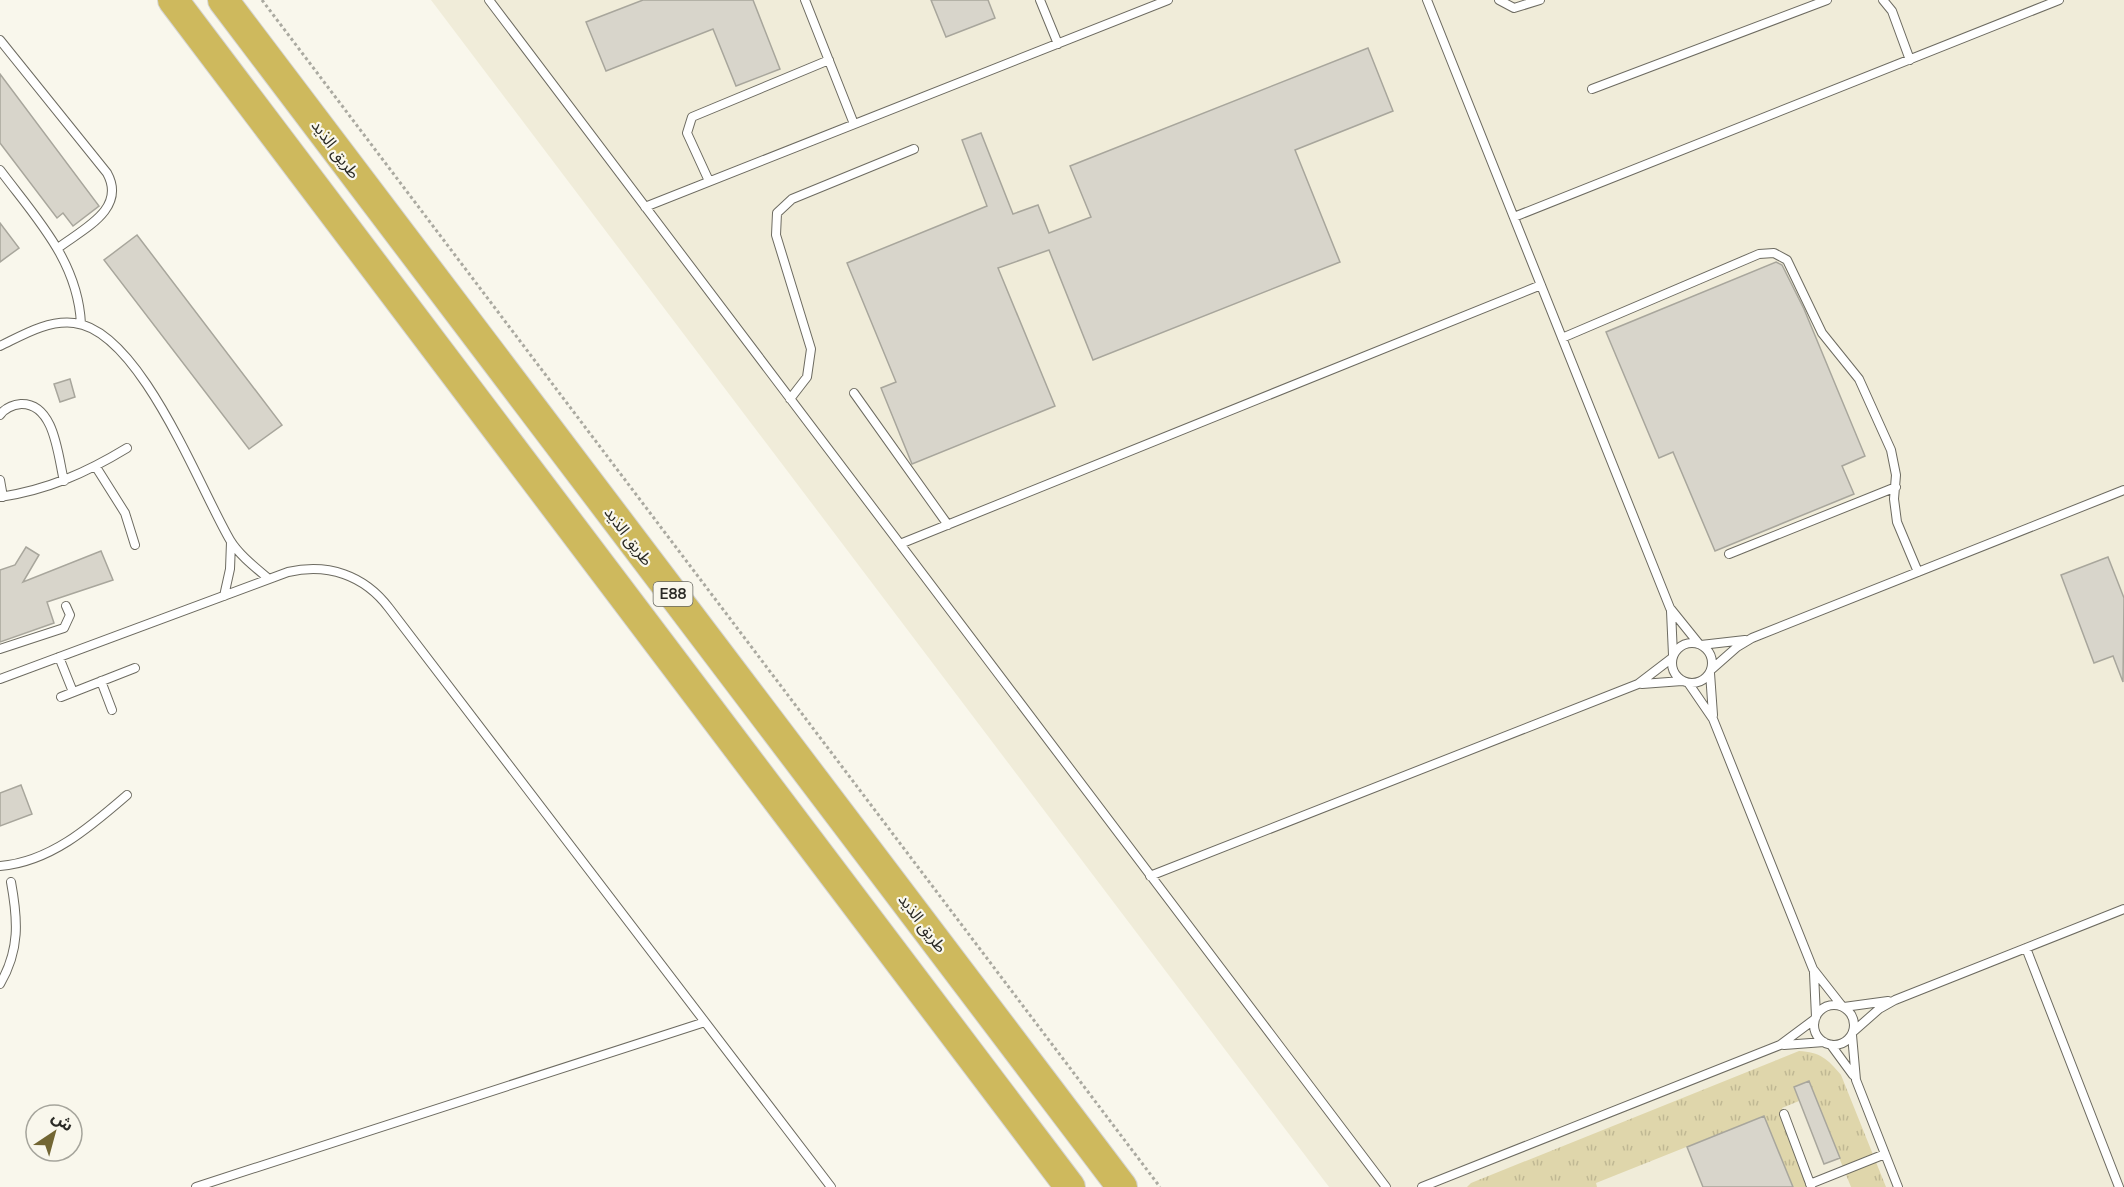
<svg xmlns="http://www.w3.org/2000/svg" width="2124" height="1187" font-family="Mulish,'Noto Sans Arabic',sans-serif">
	<defs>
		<pattern id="grass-tufts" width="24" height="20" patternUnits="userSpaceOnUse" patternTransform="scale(1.5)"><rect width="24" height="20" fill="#dfd6ab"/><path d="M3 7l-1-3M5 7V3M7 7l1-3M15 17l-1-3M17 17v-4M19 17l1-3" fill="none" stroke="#c0b893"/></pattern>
	</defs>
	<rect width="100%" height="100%" fill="#f9f7ec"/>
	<path fill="#f0ecd9" d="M 431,0 L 2124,0 L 2124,1187 L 1329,1187 Z"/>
	<path fill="url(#grass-tufts)" d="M 1799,1051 C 1820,1052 1828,1059 1841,1075 L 1886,1187 L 1851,1187 L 1808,1081 L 1794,1087 L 1799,1101 L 1782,1108 L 1814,1187 L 1793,1187 L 1764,1116 L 1596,1183 L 1597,1187 L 1467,1187 L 1471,1183 Z"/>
	<path fill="#d8d5cb" stroke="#a8a69c" stroke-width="1.5" d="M 643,0 L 753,0 L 780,69 L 736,86 L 713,29 L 606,71 L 586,22 Z
		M 931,0 L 988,0 L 995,18 L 946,37 Z
		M 1368,48 L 1393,111 L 1295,150 L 1340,262 L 1093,360 L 1049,250 L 998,268 L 1055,406 L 912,464 L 881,388 L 896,382 L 847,263 L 987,206 L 962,140 L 981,133 L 1013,214 L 1038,205 L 1049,233 L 1091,217 L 1070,166 Z
		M 0,74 L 99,206 L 73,226 L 63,213 L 57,218 L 0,143 Z
		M 0,223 L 19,248 L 0,262 Z
		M 137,235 L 282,425 L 249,449 L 104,260 Z
		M 1776,262 L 1782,265 L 1804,309 L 1865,456 L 1842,466 L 1854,494 L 1715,551 L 1673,452 L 1659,458 L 1606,332 Z
		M 70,379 L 75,397 L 60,402 L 54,384 Z
		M 26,547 L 39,555 L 23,582 L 101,551 L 113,580 L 47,602 L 54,623 L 0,642 L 0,570 L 15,565 Z
		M 2108,557 L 2124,598 L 2123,682 L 2113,656 L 2094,663 L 2061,575 Z
		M 21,785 L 32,814 L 0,826 L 0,793 Z
		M 1809,1081 L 1840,1158 L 1824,1164 L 1794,1087 Z
		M 1764,1116 L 1793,1187 L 1703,1187 L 1687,1147 Z"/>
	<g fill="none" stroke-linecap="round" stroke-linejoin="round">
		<g stroke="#6d6b61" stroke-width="10">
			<path id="lane" d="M 489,0 L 1386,1187
				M 805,0 L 854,124
				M 1040,0 L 1058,44
				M 1427,0 L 1670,608 L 1699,644
				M 1499,0 L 1514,8 L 1540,0
				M 1883,0 L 1892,11 L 1910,60
				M 0,40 L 107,173 C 127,209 83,229 58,248
				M 1592,89 L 1827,0
				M 0,170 C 36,218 78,261 81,324
				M 709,181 L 687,133 L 692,117 L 829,60
				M 645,207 L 1168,0
				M 1514,217 L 2059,0
				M 1562,338 L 1759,254 L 1774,253 L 1787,260 L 1822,333 L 1859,379 L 1891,450 L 1896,475 L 1894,499 L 1897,522 L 1918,572
				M 0,346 C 23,335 47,320 74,323 C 140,330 199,487 230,540 C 239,555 256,568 269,579
				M 854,393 L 948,525
				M 790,399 L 807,377 L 811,349 L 776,235 L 777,213 L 792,199 L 914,149
				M 0,415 C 5,408 12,405 21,404 C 55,403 58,457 64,481
				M 96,467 L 125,513 L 135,545
				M 0,480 L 3,497
				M 0,497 C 47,490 86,473 127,448
				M 900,544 L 1541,285
				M 1729,554 L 1896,487
				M 224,596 L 230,569 L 231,542
				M 1671,611 L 1673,655
				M1672 663a20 20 0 1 1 40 0a20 20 0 1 1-40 0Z
				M 1701,645 L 1745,640
				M 0,649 L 64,628 L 70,615 L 66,606
				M 59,657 L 73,692
				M 1712,669 L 1737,647 L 1752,638 L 2124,490
				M 1710,673 L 1713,715
				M 0,679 L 288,572 C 328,563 364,575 389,608 L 831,1187
				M 101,681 L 112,710
				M 1642,684 L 1682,681
				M 1689,684 L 1713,719 L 1813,969 L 1842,1006
				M 61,697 L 135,668
				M 0,866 C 50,862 90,827 127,795
				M 1150,876 L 1638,684 L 1672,658
				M 2026,948 L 2119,1187
				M 1814,973 L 1816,1017
				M 0,984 C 20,950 18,920 11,882
				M1814 1025a20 20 0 1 1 40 0a20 20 0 1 1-40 0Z
				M 1844,1007 L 1888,1001
				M 1854,1031 L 1879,1009 L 1895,1000 L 2124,909
				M 1852,1035 L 1856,1080 L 1898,1187
				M 1784,1045 L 1824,1042
				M 1831,1045 L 1853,1075
				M 1784,1114 L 1811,1186
				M 1810,1184 L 1885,1154
				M 196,1187 L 705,1022
				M 1422,1187 L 1780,1045 L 1815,1019"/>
		</g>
		<g stroke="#d4d4d3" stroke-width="32">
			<path id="highway" d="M 173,0 L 1070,1187
				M 223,0 L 1122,1187"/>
		</g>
		<path stroke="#abaaa1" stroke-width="3" stroke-dasharray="3 3" stroke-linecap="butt" d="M 262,0 L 1160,1187"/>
		<use href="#lane" stroke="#fff" stroke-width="8"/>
		<use href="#highway" stroke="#ceb95d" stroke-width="30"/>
	</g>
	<g text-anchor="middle" stroke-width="4.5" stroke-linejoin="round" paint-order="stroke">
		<rect fill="#f9f7ec" stroke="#686861" stroke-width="1.5" x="653.5" y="582" width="39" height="24" rx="4.5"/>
		<g font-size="15" font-weight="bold" fill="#2a2a25">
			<text x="673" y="599">E88</text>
		</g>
		<g font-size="16" fill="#2a2a25" stroke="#f9f7ec">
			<text transform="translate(336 149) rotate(53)" y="6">طريق الذيد</text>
			<text transform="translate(629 536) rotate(53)" y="6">طريق الذيد</text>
			<text transform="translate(923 923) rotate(53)" y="6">طريق الذيد</text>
		</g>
	</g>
	<g transform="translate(54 1133) rotate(36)"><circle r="28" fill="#f9f7ec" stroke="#a6a59c" stroke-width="1.5"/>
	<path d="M0-4.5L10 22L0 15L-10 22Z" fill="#726633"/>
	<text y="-9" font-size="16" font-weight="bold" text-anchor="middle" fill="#2a2a25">ش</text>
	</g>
</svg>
